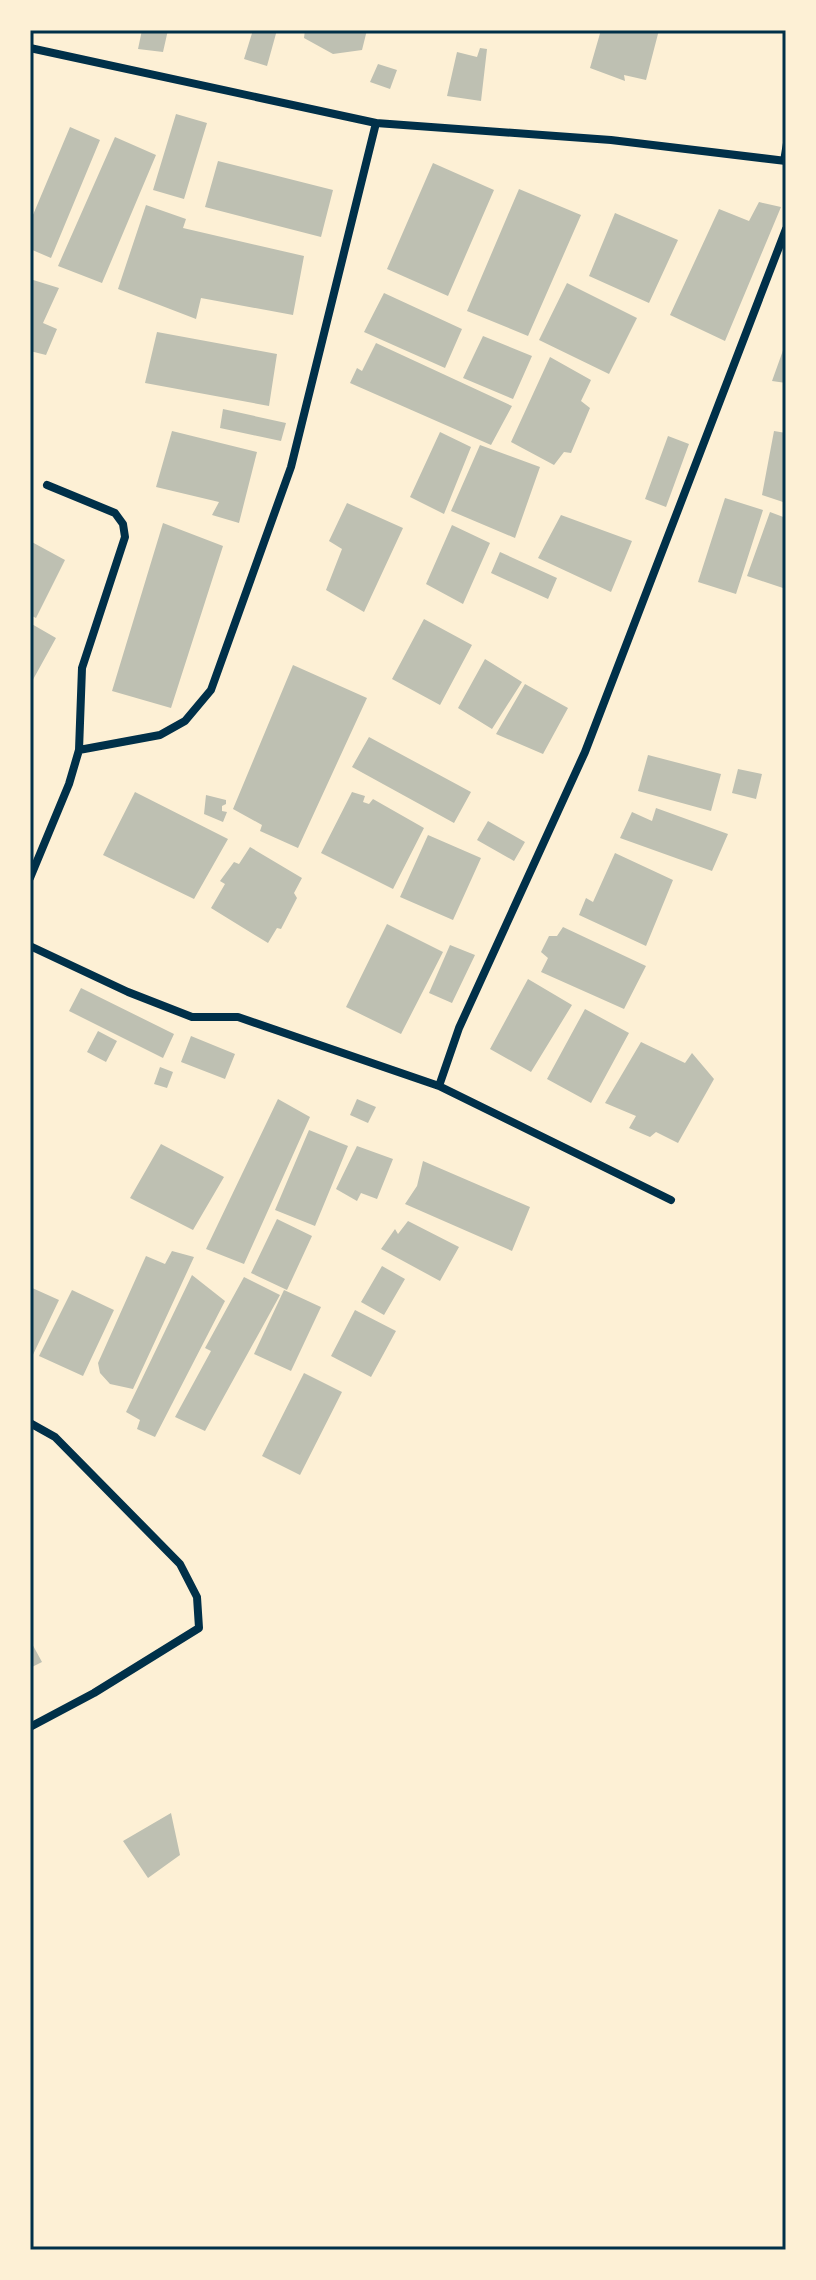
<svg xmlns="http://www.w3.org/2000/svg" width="816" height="2280" font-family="'Titillium Web',sans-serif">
	<rect width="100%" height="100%" fill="#fdf0d5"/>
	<path fill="#bec0b2" d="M 142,30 L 168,30 L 163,52 L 138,49 Z
		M 253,30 L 277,30 L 267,66 L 244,59 Z
		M 305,30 L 367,30 L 362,50 L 333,54 L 304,38 Z
		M 601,30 L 659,30 L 646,80 L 624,75 L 625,81 L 590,68 Z
		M 480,48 L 487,49 L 481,101 L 447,96 L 457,52 L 477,57 Z
		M 378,64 L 397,70 L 390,89 L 370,82 Z
		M 176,114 L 207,123 L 184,199 L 153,190 Z
		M 70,127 L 100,140 L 51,258 L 30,249 L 30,222 Z
		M 115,137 L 156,155 L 102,283 L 58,266 Z
		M 218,161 L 333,190 L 321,237 L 205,207 Z
		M 433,163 L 494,190 L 448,296 L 387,269 Z
		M 519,189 L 581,215 L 528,336 L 467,311 Z
		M 759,202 L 781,207 L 725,341 L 670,315 L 719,209 L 749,221 Z
		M 146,205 L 186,219 L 183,228 L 304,256 L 293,315 L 201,298 L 196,319 L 118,289 Z
		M 615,213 L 678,240 L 649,303 L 589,276 Z
		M 30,279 L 59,288 L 43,323 L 57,329 L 46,355 L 30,351 Z
		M 567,283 L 637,318 L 609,374 L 539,340 Z
		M 384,293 L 462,329 L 445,368 L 364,332 Z
		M 157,332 L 277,354 L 269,406 L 145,383 Z
		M 483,336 L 532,356 L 513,399 L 463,378 Z
		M 786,342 L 786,383 L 772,381 Z
		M 376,343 L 512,406 L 491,445 L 350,383 L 357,368 L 362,371 Z
		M 550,357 L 591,380 L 581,401 L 590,408 L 571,453 L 564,452 L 554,465 L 511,442 Z
		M 223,409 L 286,423 L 281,441 L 220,428 Z
		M 172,431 L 257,452 L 239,523 L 212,515 L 219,502 L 156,487 Z
		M 774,431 L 786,433 L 786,503 L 762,495 Z
		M 440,432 L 471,447 L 444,514 L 410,497 Z
		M 668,436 L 689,444 L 666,507 L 645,499 Z
		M 480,445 L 540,467 L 515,538 L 451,511 Z
		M 725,498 L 763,510 L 736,594 L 698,582 Z
		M 347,503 L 403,528 L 364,612 L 326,590 L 342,549 L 329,541 Z
		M 770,512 L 786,518 L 786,589 L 747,576 Z
		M 561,515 L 632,541 L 611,592 L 538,558 Z
		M 163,523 L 223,546 L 171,708 L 112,691 Z
		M 452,525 L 490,543 L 463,604 L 426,584 Z
		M 30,541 L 65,560 L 36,618 L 30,615 Z
		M 500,552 L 557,578 L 548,599 L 491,573 Z
		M 424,619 L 472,645 L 440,705 L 392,679 Z
		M 30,623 L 56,638 L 30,685 Z
		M 485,659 L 522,682 L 492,729 L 458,708 Z
		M 293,665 L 367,698 L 298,848 L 260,831 L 262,825 L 233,809 Z
		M 525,684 L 568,708 L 543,754 L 496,734 Z
		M 369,737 L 471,792 L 454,823 L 352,767 Z
		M 648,755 L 721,774 L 711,811 L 638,791 Z
		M 738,769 L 762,774 L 756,799 L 732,793 Z
		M 135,792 L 228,839 L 194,899 L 103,855 Z
		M 352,792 L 365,796 L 363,802 L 369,804 L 373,799 L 424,828 L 393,889 L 321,853 Z
		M 206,795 L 226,800 L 226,804 L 222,806 L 222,811 L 227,812 L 223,822 L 204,814 Z
		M 656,808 L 728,834 L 712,871 L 620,838 L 632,812 L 652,821 Z
		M 488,821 L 525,842 L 514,861 L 477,840 Z
		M 428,835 L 481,858 L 453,920 L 400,897 Z
		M 250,847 L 302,878 L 294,893 L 297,898 L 281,929 L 277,928 L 268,943 L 211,908 L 225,884 L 220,881 L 234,862 L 239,864 Z
		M 615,853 L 673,880 L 646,946 L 579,915 L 586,898 L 593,902 Z
		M 387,924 L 443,952 L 401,1034 L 346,1007 Z
		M 563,927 L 646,966 L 624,1009 L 541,972 L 548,958 L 541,952 L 549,936 L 557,936 Z
		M 450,945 L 475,955 L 452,1003 L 429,993 Z
		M 528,979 L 572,1005 L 531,1072 L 490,1049 Z
		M 81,988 L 174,1034 L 163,1058 L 69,1011 Z
		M 585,1009 L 629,1033 L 591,1103 L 547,1079 Z
		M 98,1031 L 117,1041 L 106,1062 L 87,1052 Z
		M 191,1036 L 235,1054 L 225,1079 L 181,1062 Z
		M 641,1042 L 685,1063 L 692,1053 L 714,1079 L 678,1143 L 656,1132 L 650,1137 L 629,1128 L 636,1116 L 605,1103 Z
		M 160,1067 L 173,1072 L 167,1088 L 154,1084 Z
		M 278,1099 L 310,1117 L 244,1264 L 206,1249 Z
		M 357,1099 L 376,1107 L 368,1123 L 350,1115 Z
		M 309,1130 L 348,1146 L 315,1226 L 275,1210 Z
		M 161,1144 L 224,1177 L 193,1230 L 130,1198 Z
		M 357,1146 L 393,1159 L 377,1199 L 361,1193 L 357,1201 L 336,1189 Z
		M 423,1161 L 530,1207 L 512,1251 L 405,1204 L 417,1186 Z
		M 277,1219 L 312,1236 L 287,1290 L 251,1273 Z
		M 408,1221 L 459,1247 L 440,1281 L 381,1249 L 395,1229 L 398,1234 Z
		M 172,1251 L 194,1257 L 133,1389 L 110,1384 L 100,1373 L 98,1363 L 146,1256 L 165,1264 Z
		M 382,1266 L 405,1279 L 384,1315 L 361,1302 Z
		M 192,1275 L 225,1301 L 155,1437 L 137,1429 L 140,1420 L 126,1412 Z
		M 244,1277 L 280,1295 L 205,1431 L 175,1417 L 211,1351 L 205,1348 Z
		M 30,1287 L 59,1300 L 30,1361 Z
		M 72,1290 L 114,1310 L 83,1376 L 39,1356 Z
		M 284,1290 L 321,1307 L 291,1371 L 254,1354 Z
		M 355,1310 L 396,1331 L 371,1377 L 331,1356 Z
		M 304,1373 L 342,1392 L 300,1475 L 262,1456 Z
		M 30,1640 L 42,1662 L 30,1668 Z
		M 171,1813 L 180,1855 L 148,1878 L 123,1841 Z"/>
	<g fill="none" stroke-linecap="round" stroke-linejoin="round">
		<path stroke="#003049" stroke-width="6" d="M 783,161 L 786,143"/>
		<path stroke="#003049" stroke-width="8" d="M 30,48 L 376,123 L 611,140 L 786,161
			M 47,485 L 115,513 L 123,524 L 125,537 L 82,668 L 79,750
			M 30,878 L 69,784 L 79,750 L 160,735 L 185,721 L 211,690 L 291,467 L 376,123
			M 30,946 L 128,992 L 192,1017 L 238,1017 L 439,1086 L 459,1028 L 585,752 L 786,229
			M 439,1086 L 671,1200
			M 30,1423 L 55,1437 L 180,1564 L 197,1597 L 199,1628 L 94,1693 L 30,1727"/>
	</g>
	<rect width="816" height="2280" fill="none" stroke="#fdf0d5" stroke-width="64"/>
	<rect x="32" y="32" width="752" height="2216" fill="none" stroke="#003049" stroke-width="3"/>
</svg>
